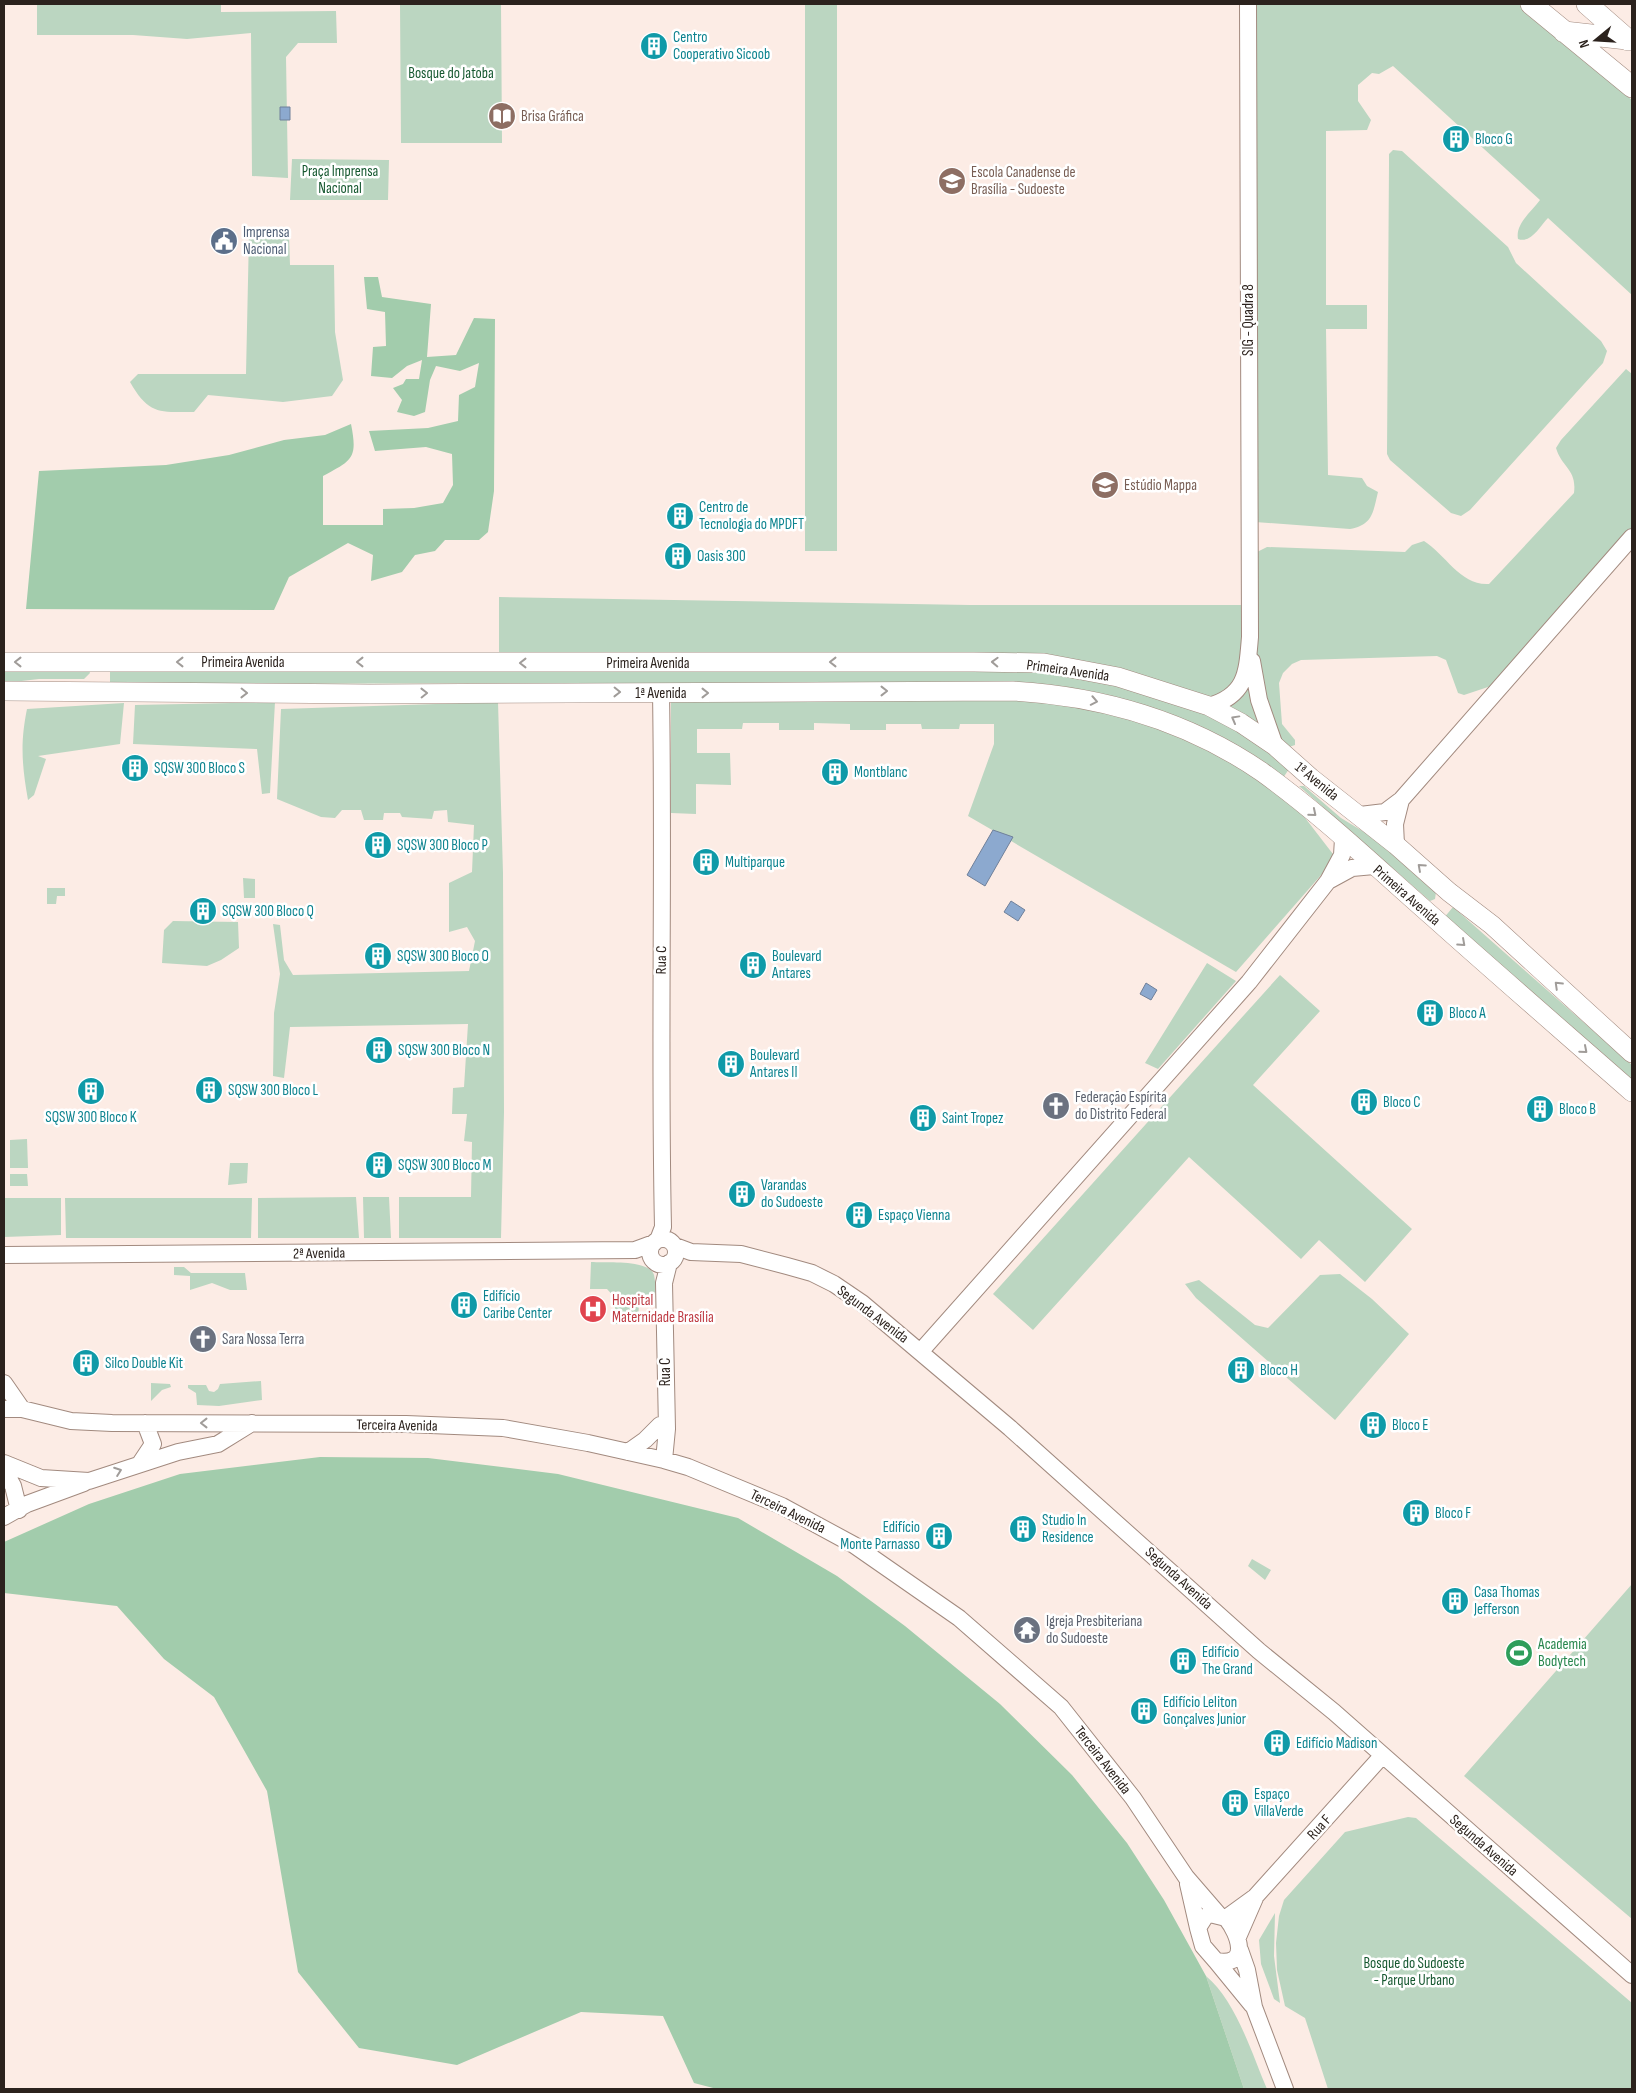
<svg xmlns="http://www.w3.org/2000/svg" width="1636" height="2093" font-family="'Sofia Sans Condensed',sans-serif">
	<rect width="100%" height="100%" fill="#fcece5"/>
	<path fill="#bbd6c1" d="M 37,4 L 221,4 L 221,12 L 336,11 L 337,43 L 298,43 L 286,57 L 288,178 L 252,176 L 251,33 L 187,39 L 133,35 L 37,35 Z
		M 400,4 L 501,4 L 502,143 L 401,143 Z
		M 805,4 L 837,4 L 837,551 L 805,551 Z
		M 1256,4 L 1521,4 L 1632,100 L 1632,295 L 1548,218 C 1540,226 1531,244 1518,239 C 1515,224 1532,211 1540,200 L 1393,66 L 1379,74 L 1372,73 L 1358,85 L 1358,101 L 1371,120 L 1367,130 L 1326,131 L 1326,305 L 1367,305 L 1367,329 L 1326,329 L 1328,475 L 1362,478 L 1367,486 L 1378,492 C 1373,512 1373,525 1350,529 L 1255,522 Z
		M 1393,150 L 1402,151 L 1508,247 L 1516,263 L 1601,341 L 1607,351 L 1603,363 L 1470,510 L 1461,516 L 1451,513 L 1390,460 L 1387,454 L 1389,164 L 1389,154 Z
		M 292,159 L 389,160 L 388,200 L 290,200 Z
		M 249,234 L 289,235 L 290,265 L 334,265 L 335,332 L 343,380 L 332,396 L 283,402 L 208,395 L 194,412 C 159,412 149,415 130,382 L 138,374 L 246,374 Z
		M 1626,369 L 1632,374 L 1632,528 L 1494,685 L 1464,695 L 1458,693 L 1446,660 L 1437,656 L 1301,660 L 1292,664 L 1283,673 L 1279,683 L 1282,724 L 1295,740 L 1295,745 L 1289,747 L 1279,741 L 1257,678 L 1255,553 L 1267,547 L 1405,552 L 1412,545 L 1424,541 C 1446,555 1461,586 1489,584 L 1574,493 C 1577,469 1562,468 1556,448 L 1561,440 Z
		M 499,597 L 970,605 L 1248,605 L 1251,676 L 1289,769 L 1279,784 L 1336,858 L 1236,972 L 968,816 L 994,744 L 994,724 L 960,724 L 959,729 L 922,729 L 921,724 L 886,724 L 886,730 L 850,730 L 850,724 L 814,723 L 814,730 L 779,730 L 779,723 L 743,723 L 742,729 L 697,729 L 697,753 L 730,753 L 731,785 L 696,784 L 696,814 L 671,813 L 671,683 L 110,684 L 110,669 L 499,668 Z
		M 4,669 L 89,670 L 90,673 L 84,679 L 39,679 L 4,683 Z
		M 275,702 L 270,793 L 262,794 L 257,749 L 133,744 L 135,705 Z
		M 498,702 L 503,873 L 504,1112 L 501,1238 L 399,1238 L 399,1197 L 471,1197 L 472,1142 L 464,1141 L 467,1114 L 452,1114 L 453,1088 L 464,1087 L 468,1024 L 290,1027 L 284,1078 L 273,1076 L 274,1013 L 280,974 L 273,924 L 280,925 L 284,960 L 293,975 L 469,971 L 475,941 L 467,927 L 449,932 L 449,883 L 472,872 L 474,825 L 448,822 L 447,810 L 434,811 L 432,819 L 402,817 L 400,813 L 384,813 L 383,820 L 364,820 L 361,810 L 342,810 L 335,818 L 321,817 L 277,799 L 281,709 Z
		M 124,703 L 120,744 L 38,756 L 46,759 L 34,795 L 28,800 C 22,766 20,743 27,709 Z
		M 1299,786 L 1304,786 L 1341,818 L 1374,838 L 1436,892 L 1435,899 L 1430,901 Z
		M 243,878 L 255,879 L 255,898 L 244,898 Z
		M 47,888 L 65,888 L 65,896 L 57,896 L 56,904 L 47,904 Z
		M 1453,907 L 1632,1065 L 1632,1085 L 1443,919 Z
		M 173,921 L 238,922 L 239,948 L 221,960 L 207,966 L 162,963 L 164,930 Z
		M 1207,963 L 1236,981 L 1158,1069 L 1145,1063 Z
		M 1280,975 L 1320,1011 L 1253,1085 L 1412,1229 L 1365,1282 L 1319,1240 L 1301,1259 L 1189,1157 L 1033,1330 L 993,1294 Z
		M 27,1139 L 28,1168 L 10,1168 L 10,1140 Z
		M 230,1163 L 248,1163 L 247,1183 L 228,1185 Z
		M 10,1174 L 27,1174 L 28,1186 L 10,1186 Z
		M 356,1197 L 359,1238 L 258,1238 L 258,1198 Z
		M 363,1197 L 389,1197 L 391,1238 L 364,1238 Z
		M 4,1198 L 61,1198 L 61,1235 L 4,1237 Z
		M 65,1198 L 252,1198 L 251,1238 L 66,1238 Z
		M 591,1262 C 606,1263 649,1259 654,1275 C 656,1283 655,1294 655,1302 L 639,1301 L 638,1324 L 615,1324 L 615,1298 L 607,1289 L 590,1289 Z
		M 174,1267 L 184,1267 L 191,1273 L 245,1273 L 247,1290 L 230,1290 L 212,1283 L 190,1290 L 190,1276 L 174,1275 Z
		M 1340,1274 L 1372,1299 L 1409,1334 L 1335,1420 L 1196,1298 L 1185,1284 L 1199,1280 L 1255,1325 L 1268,1328 L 1320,1275 Z
		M 261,1381 L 262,1400 L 219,1406 L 197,1405 L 196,1393 L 188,1388 L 188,1385 L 206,1385 L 209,1391 L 214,1392 L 218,1389 L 220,1384 Z
		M 151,1383 L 170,1384 L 171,1387 L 162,1390 L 151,1401 Z
		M 1252,1559 L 1271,1570 L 1265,1580 L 1248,1566 Z
		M 1632,1584 L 1632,1919 L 1464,1776 Z
		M 1408,1817 L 1416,1818 L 1632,2003 L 1632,2089 L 1328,2089 L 1305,2018 L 1285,2006 L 1277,1970 L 1276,1943 L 1279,1916 L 1284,1900 L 1345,1832 Z
		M 1275,1913 L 1274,1956 L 1280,2003 L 1274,1999 L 1261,1964 L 1259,1940 Z
		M 1206,1976 C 1236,2001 1252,2054 1267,2089 L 1244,2089 Z"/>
	<path fill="#a2ccac" d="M 364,277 L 378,277 L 382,297 L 431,304 L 427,357 L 456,355 L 474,318 L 495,319 L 494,491 L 488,532 L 479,540 L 445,540 L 435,551 L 415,555 L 402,572 L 371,581 L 373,555 L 348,543 L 289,577 L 274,610 L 26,609 L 39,471 L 166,465 L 229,455 L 284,440 L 325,435 L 351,424 C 358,459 352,460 323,476 L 323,525 L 383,525 L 383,509 L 414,508 L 443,503 L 453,485 L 452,454 L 426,447 L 375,451 L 369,431 L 428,428 L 458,421 L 459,395 L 475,387 L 479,363 L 460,371 L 436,366 L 430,380 L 425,412 L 414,416 L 397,412 L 402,400 L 393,388 L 403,384 L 406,379 L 419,379 L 422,360 L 407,366 L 392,378 L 371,376 L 373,347 L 386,346 L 385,312 L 367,309 Z
		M 320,1457 L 428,1458 L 558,1474 L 738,1518 L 837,1576 L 905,1626 L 1000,1704 L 1072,1775 L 1127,1843 L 1164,1900 L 1206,1976 L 1244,2089 L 717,2089 L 694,2083 L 663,2016 L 581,2012 L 457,2065 L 359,2048 L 298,1972 L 267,1791 L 214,1697 L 164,1659 L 117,1606 L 4,1593 L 4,1542 L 89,1504 L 180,1474 Z"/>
	<path fill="#8ca9cf" stroke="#6f809a" d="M 280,107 L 290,107 L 290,120 L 280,120 Z
		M 993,830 L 1013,837 L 985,886 L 967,875 Z
		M 1011,901 L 1025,910 L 1018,921 L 1004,912 Z
		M 1146,983 L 1157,990 L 1151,1000 L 1140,994 Z"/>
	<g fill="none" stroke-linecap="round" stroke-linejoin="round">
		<g stroke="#a28a7f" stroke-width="18">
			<path id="tertiary" d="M 1252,661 L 1259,700 L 1275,746
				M 1209,706 C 1247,695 1247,672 1250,637 L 1248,4
				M 1360,815 L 1385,812 L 1401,800 L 1632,537
				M 1396,845 L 1395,824 L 1401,800
				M 1330,880 L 1352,868 L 1374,866
				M650 1252a13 13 0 1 1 26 0a13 13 0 1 1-26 0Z
				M 658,1240 L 663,1227 C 659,1049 664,871 661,693
				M 675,1246 L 691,1252 L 741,1254 L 787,1266 L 812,1273 L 834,1284 L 862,1303 L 1010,1428 L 1259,1651 L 1334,1712 L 1632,1975
				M 4,1255 L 635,1250 L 654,1243
				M 921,1351 L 1249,982 L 1328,881 L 1342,855 L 1343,839
				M 4,1383 L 22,1409
				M 4,1409 L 22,1409 L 71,1421 L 112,1423 L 406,1424 L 503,1428 L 588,1443 L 664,1460 L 688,1467 L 782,1506 L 854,1545 L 959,1618 L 1061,1707 L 1133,1798 L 1186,1877 L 1218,1914
				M 628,1452 L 645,1440 L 660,1425
				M 664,1460 L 667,1429 L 664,1283 L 669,1263
				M 141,1462 L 153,1444 L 145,1423
				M 4,1463 L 41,1478 L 89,1481 L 178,1452 L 218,1444 L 252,1423
				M 4,1470 L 13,1486 L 19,1510
				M 4,1517 L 27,1504 L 84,1483
				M 1188,1884 L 1198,1928
				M 1210,1914 L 1226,1918 C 1239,1934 1251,1967 1216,1961 L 1203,1946 L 1198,1928 L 1205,1917 Z
				M 1226,1918 L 1255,1897 L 1382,1756
				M 1238,1937 L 1255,1898
				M 1240,1950 L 1247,1970 L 1254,2007 L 1285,2089
				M 1216,1961 L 1252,2005"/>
		</g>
		<g stroke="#a28a7f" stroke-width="20">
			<path id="secondary" d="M 4,662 L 974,662 L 1044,663 L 1118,677 L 1209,706 L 1241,723 L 1275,746 L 1311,778 L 1396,845 L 1449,892 L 1492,925 L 1632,1053
				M 4,691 L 370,694 L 1013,691 C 1101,696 1188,721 1262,772 C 1322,815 1377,868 1433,917 C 1499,976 1566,1034 1632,1092"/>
		</g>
		<g stroke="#a28a7f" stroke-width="22">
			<path id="primary" d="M 1531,4 L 1632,87
				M 1587,4 L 1628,40
				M 1564,32 L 1627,39"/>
		</g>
		<use href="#tertiary" stroke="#fff" stroke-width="16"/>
		<use href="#secondary" stroke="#fff" stroke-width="19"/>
		<use href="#primary" stroke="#fff" stroke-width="21"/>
	</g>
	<defs><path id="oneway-chevron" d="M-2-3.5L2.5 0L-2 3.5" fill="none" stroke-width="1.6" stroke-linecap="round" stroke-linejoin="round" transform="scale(1.25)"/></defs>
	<g stroke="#a09c99">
		<use href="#oneway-chevron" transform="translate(18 662) rotate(180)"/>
		<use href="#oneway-chevron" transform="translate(180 662) rotate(-180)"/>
		<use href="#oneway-chevron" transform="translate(360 662) rotate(-180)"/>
		<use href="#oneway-chevron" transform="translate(833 662) rotate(180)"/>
		<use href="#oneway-chevron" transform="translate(995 662) rotate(-178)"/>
		<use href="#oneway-chevron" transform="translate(523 663) rotate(-180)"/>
		<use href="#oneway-chevron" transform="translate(884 691)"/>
		<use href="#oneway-chevron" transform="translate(617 692) rotate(1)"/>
		<use href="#oneway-chevron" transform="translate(244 693) rotate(1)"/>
		<use href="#oneway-chevron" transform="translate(424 693) rotate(-1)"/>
		<use href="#oneway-chevron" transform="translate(705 693)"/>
		<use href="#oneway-chevron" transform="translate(1094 701) rotate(11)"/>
		<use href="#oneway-chevron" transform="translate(1235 719) rotate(-151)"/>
		<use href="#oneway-chevron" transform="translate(1313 813) rotate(40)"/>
		<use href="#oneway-chevron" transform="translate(1421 867) rotate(-138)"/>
		<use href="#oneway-chevron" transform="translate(1462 943) rotate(42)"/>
		<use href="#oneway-chevron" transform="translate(1558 985) rotate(-136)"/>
		<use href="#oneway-chevron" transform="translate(1584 1050) rotate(41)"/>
		<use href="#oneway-chevron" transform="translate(204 1423) rotate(180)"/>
		<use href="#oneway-chevron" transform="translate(118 1471) rotate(-20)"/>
	</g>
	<defs>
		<g id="building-disc" transform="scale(1.4375)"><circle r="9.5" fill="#0f9aa8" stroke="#fff"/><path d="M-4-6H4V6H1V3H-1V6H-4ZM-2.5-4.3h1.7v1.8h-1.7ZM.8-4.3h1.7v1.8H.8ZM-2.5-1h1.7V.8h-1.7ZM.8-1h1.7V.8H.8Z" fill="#fff"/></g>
		<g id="library-disc" transform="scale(1.4375)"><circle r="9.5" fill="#8d6e63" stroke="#fff"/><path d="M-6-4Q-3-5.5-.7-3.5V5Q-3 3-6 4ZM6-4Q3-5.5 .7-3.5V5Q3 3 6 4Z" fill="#fff"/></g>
		<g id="school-disc" transform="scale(1.4375)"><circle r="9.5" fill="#8d6e63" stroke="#fff"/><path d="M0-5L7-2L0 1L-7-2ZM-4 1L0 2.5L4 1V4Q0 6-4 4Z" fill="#fff"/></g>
		<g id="civic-disc" transform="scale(1.4375)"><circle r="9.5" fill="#5c6f8a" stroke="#fff"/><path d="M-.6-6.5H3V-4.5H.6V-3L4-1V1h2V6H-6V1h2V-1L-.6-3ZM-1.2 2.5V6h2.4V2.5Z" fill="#fff"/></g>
		<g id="university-disc" transform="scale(1.4375)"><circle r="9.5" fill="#8d6e63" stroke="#fff"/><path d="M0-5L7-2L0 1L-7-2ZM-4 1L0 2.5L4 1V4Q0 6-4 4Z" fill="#fff"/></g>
		<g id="church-disc" transform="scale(1.4375)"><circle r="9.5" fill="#6b7280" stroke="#fff"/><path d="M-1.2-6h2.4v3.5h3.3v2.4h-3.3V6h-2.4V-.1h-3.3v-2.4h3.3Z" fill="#fff"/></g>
		<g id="hospital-disc" transform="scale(1.4375)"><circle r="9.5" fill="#e0444e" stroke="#fff"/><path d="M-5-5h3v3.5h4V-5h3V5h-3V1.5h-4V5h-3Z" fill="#fff"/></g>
		<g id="temple-disc" transform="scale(1.4375)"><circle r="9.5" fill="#6b7280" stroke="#fff"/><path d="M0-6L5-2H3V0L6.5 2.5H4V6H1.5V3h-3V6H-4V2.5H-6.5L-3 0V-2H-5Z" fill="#fff"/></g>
		<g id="stadium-disc" transform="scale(1.4375)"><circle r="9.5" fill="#2e9e5b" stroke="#fff"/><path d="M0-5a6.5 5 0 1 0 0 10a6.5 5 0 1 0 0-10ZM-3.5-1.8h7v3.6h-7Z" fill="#fff"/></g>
	</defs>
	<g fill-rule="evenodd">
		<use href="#building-disc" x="654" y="46"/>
		<use href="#library-disc" x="502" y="116"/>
		<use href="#building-disc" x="1456" y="139"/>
		<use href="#school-disc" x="952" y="181"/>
		<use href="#civic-disc" x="224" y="241"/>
		<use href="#university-disc" x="1105" y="485"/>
		<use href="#building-disc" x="680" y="516"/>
		<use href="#building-disc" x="678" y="556"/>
		<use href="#building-disc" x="135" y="768"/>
		<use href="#building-disc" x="835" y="772"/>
		<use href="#building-disc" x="378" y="845"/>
		<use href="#building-disc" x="706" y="862"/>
		<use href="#building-disc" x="203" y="911"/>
		<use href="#building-disc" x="378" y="956"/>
		<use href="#building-disc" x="753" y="965"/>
		<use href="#building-disc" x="1430" y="1013"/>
		<use href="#building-disc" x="379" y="1050"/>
		<use href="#building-disc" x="731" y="1064"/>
		<use href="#building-disc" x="209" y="1090"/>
		<use href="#building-disc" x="91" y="1091"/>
		<use href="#building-disc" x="1364" y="1102"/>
		<use href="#church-disc" x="1056" y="1106"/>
		<use href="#building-disc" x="1540" y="1109"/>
		<use href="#building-disc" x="923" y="1118"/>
		<use href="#building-disc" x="379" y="1165"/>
		<use href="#building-disc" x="742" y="1194"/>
		<use href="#building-disc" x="859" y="1215"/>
		<use href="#building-disc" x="464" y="1305"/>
		<use href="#hospital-disc" x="593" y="1309"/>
		<use href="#church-disc" x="203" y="1339"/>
		<use href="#building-disc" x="86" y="1363"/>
		<use href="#building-disc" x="1241" y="1370"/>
		<use href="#building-disc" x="1373" y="1425"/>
		<use href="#building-disc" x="1416" y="1513"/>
		<use href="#building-disc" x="1023" y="1529"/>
		<use href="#building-disc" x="939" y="1536"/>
		<use href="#building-disc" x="1455" y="1601"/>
		<use href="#temple-disc" x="1027" y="1630"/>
		<use href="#stadium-disc" x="1519" y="1653"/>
		<use href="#building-disc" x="1183" y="1661"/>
		<use href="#building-disc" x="1144" y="1711"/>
		<use href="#building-disc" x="1277" y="1743"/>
		<use href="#building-disc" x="1235" y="1803"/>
	</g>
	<g text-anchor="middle" stroke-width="5" stroke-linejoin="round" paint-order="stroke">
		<g font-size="15" fill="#0d838f" stroke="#fff" text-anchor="start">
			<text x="673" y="42">Centro<tspan x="673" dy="17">Cooperativo Sicoob</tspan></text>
			<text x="1475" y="144">Bloco G</text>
			<text x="699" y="512">Centro de<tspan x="699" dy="17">Tecnologia do MPDFT</tspan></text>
			<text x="697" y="561">Oasis 300</text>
			<text x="154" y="773">SQSW 300 Bloco S</text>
			<text x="854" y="777">Montblanc</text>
			<text x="397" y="850">SQSW 300 Bloco P</text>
			<text x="725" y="867">Multiparque</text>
			<text x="222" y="916">SQSW 300 Bloco Q</text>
			<text x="397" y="961">SQSW 300 Bloco O</text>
			<text x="772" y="961">Boulevard<tspan x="772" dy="17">Antares</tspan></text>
			<text x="1449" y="1018">Bloco A</text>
			<text x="398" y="1055">SQSW 300 Bloco N</text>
			<text x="750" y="1060">Boulevard<tspan x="750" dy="17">Antares II</tspan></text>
			<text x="228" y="1095">SQSW 300 Bloco L</text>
			<text x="1383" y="1107">Bloco C</text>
			<text x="1559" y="1114">Bloco B</text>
			<text x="91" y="1122" text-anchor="middle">SQSW 300 Bloco K</text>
			<text x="942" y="1123">Saint Tropez</text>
			<text x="398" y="1170">SQSW 300 Bloco M</text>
			<text x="761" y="1190">Varandas<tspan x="761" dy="17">do Sudoeste</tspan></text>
			<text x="878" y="1220">Espaço Vienna</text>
			<text x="483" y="1301">Edifício<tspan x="483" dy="17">Caribe Center</tspan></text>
			<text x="105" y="1368">Silco Double Kit</text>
			<text x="1260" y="1375">Bloco H</text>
			<text x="1392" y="1430">Bloco E</text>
			<text x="1435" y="1518">Bloco F</text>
			<text x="1042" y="1525">Studio In<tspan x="1042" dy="17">Residence</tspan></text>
			<text x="920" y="1532" text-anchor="end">Edifício<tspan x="920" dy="17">Monte Parnasso</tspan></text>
			<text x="1474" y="1597">Casa Thomas<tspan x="1474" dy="17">Jefferson</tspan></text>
			<text x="1202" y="1657">Edifício<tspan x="1202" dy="17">The Grand</tspan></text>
			<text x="1163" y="1707">Edifício Leliton<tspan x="1163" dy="17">Gonçalves Junior</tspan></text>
			<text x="1296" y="1748">Edifício Madison</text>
			<text x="1254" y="1799">Espaço<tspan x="1254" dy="17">VillaVerde</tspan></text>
		</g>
		<g font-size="15" fill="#165830" stroke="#fff">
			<text x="451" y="78">Bosque do Jatoba</text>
			<text x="340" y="176">Praça Imprensa<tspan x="340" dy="17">Nacional</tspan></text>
			<text x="1414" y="1968">Bosque do Sudoeste<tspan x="1414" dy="17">- Parque Urbano</tspan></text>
		</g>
		<g font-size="15" fill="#785e54" stroke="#fff" text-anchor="start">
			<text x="521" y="121">Brisa Gráfica</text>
			<text x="971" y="177">Escola Canadense de<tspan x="971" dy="17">Brasília - Sudoeste</tspan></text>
			<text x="1124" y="490">Estúdio Mappa</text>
		</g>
		<g font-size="15" fill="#4e5e75" stroke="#fff" text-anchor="start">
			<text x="243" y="237">Imprensa<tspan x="243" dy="17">Nacional</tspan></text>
		</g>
		<g font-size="15" fill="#2b221d" stroke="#fff">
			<text transform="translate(1248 320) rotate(-90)" y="5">SIG - Quadra 8</text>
			<text x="243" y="667">Primeira Avenida</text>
			<text x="648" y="668">Primeira Avenida</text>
			<text transform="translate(1068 670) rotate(8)" y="5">Primeira Avenida</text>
			<text x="661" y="698">1ª Avenida</text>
			<text transform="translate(1317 781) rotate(39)" y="5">1ª Avenida</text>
			<text transform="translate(1407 895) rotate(41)" y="5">Primeira Avenida</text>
			<text transform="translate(661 960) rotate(-89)" y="5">Rua C</text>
			<text transform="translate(319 1253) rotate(-1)" y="5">2ª Avenida</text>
			<text transform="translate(873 1314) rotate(37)" y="5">Segunda Avenida</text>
			<text transform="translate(665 1372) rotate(-90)" y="5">Rua C</text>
			<text transform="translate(397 1425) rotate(1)" y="5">Terceira Avenida</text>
			<text transform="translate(788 1511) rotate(26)" y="5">Terceira Avenida</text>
			<text transform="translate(1179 1578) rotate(42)" y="5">Segunda Avenida</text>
			<text transform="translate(1103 1760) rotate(52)" y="5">Terceira Avenida</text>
			<text transform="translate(1319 1827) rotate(-48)" y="5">Rua F</text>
			<text transform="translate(1484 1845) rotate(41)" y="5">Segunda Avenida</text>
		</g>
		<g font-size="15" fill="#5b616d" stroke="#fff" text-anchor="start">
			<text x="1075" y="1102">Federação Espírita<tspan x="1075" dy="17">do Distrito Federal</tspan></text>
			<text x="222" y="1344">Sara Nossa Terra</text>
			<text x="1046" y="1626">Igreja Presbiteriana<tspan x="1046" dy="17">do Sudoeste</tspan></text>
		</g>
		<g font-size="15" fill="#be3a42" stroke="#fff" text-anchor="start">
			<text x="612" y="1305">Hospital<tspan x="612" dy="17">Maternidade Brasília</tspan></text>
		</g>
		<g font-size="15" fill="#27864d" stroke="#fff" text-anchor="start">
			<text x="1538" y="1649">Academia<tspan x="1538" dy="17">Bodytech</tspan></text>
		</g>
	</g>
	<rect width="1636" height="2093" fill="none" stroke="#2b221d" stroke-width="10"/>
	<g transform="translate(1596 40) rotate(252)" stroke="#ffffff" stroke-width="4" paint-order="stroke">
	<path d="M0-4L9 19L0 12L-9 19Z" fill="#2b221d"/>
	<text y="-8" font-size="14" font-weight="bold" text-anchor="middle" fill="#2b221d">N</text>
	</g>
</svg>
